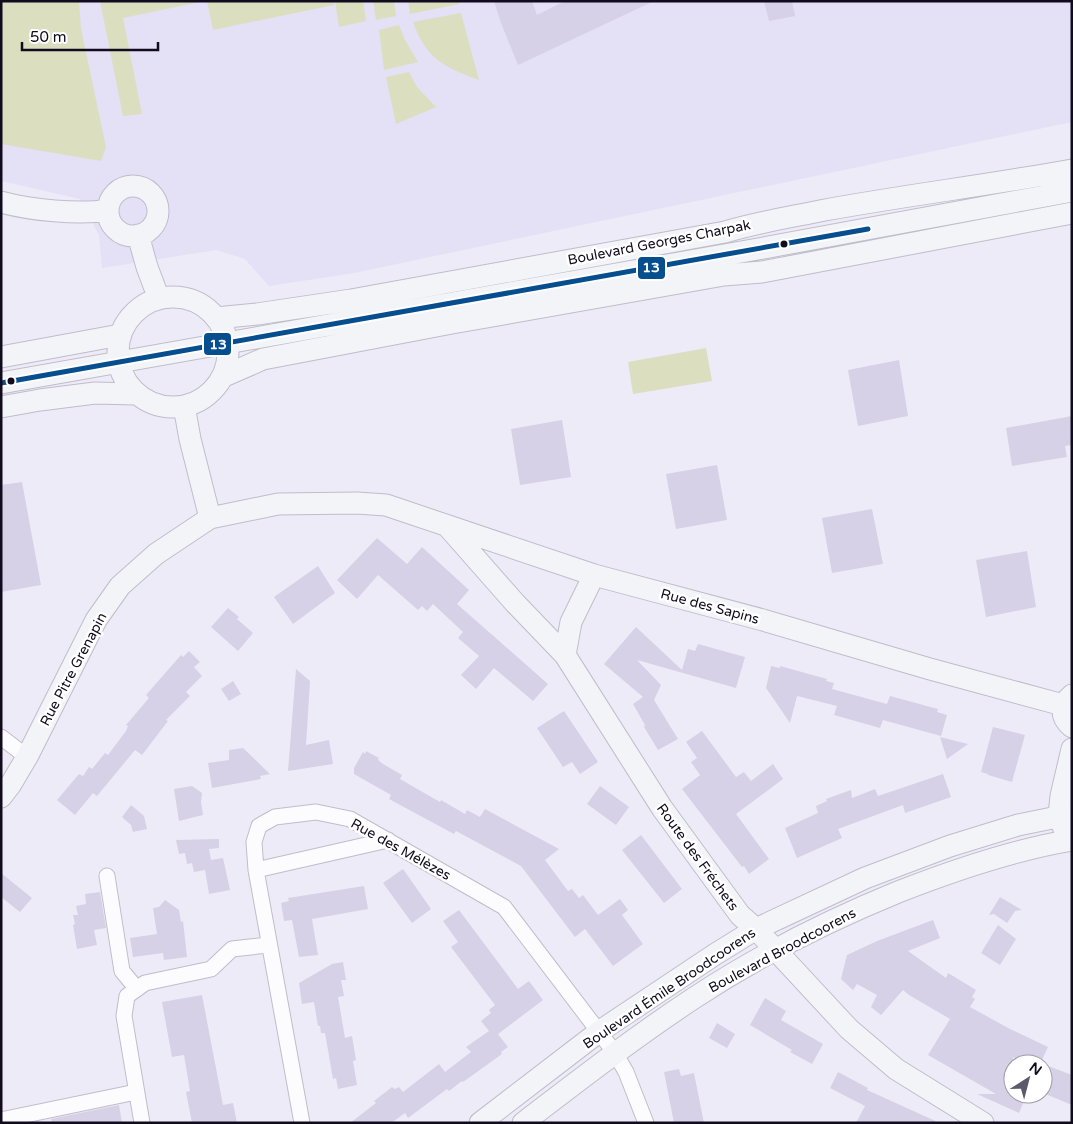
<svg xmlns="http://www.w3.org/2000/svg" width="1073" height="1124" font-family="'Varela Round',sans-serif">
	<rect width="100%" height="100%" fill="#eeebf8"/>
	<path fill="#e4e0f5" d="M 1,1 L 1072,1 L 1072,122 L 354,273 L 269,286 L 245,259 L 216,250 L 102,268 L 99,235 L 80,199 L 1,181 Z"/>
	<path fill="#dbdfc0" d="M 1,1 L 79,1 L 81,29 L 106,147 L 101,161 L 1,144 Z
		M 100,1 L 205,1 L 123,18 L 142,114 L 123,116 Z
		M 207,1 L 334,1 L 334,5 L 213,30 Z
		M 335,1 L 363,1 L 366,21 L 339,27 Z
		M 373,1 L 394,1 L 396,16 L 376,20 Z
		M 408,1 L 458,1 L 459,4 L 410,14 Z
		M 461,13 L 479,80 C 444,67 426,59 413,22 Z
		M 399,25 L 405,40 L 418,62 L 384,70 L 379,30 Z
		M 409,72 L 417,87 L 436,107 L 396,124 L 386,77 Z
		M 706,348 L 712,381 L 633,394 L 628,362 Z"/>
	<path fill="#d6d1e6" d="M 494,1 L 532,1 L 537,15 L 565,1 L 654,1 L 518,65 L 501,23 Z
		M 764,1 L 792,1 L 795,16 L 769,21 Z
		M 899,360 L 908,416 L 858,426 L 848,370 Z
		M 1072,416 L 1072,445 L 1065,446 L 1067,457 L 1012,466 L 1006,428 Z
		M 562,420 L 571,477 L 520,485 L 511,429 Z
		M 717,465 L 727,520 L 676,529 L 666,474 Z
		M 22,482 L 41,585 L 1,592 L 1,485 Z
		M 872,509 L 883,564 L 832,573 L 822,518 Z
		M 377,538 L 407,564 L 422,547 L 469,590 L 457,604 L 548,684 L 533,701 L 494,668 L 476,689 L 461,675 L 479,656 L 458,638 L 463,632 L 433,604 L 427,611 L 422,606 L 418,610 L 378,575 L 357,599 L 337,580 Z
		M 1027,551 L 1036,607 L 986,617 L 976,560 Z
		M 318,566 L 335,593 L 293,624 L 274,597 Z
		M 228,608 L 239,617 L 237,619 L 253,633 L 238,651 L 211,627 Z
		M 636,627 L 682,670 L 688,649 L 695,651 L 698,644 L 745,657 L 736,688 L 637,660 L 661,685 L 654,700 L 678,739 L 658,750 L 644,727 L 645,725 L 633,704 L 643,697 L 604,664 Z
		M 189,651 L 200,662 L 194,667 L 202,676 L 186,692 L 190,696 L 166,720 L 168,721 L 142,755 L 135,750 L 97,796 L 93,793 L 75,815 L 57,800 L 79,774 L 83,776 L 89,767 L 92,769 L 105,753 L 108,755 L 126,731 L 128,726 L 126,725 L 149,698 L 146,695 L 181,655 L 183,657 Z
		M 771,666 L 780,668 L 780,666 L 827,679 L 826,681 L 834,683 L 832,689 L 887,704 L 890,696 L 938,709 L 937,712 L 947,715 L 941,736 L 883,720 L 880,728 L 834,715 L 837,706 L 797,696 L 790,723 L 766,688 Z
		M 296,669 L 310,681 L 306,745 L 329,740 L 333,764 L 288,771 Z
		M 233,681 L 241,694 L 229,701 L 221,689 Z
		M 564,711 L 598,762 L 580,774 L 572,762 L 563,767 L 537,728 Z
		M 993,727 L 1025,735 L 1012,782 L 988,775 L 988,774 L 981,772 Z
		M 702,731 L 736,777 L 744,772 L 751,781 L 773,764 L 783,779 L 736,814 L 769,859 L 749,874 L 744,866 L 742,867 L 682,789 L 700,775 L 691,762 L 697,758 L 686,742 Z
		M 940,737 L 968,744 L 947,759 Z
		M 243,748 L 270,774 L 260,776 L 261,779 L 212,788 L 208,763 L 229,760 L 229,750 Z
		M 366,751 L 379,758 L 378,760 L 383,764 L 402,775 L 400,779 L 440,802 L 441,800 L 465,814 L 467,810 L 480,817 L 485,809 L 559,849 L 545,860 L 568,891 L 572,889 L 579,898 L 583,895 L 598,915 L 620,899 L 628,910 L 622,915 L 643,944 L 613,966 L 585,929 L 575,937 L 521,866 L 456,831 L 454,834 L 389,799 L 391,795 L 354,774 L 354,768 L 363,752 L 365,754 Z
		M 943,774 L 951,797 L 905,813 L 903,805 L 838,829 L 842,838 L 797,858 L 785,828 L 818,813 L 816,806 L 827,801 L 826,799 L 851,790 L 852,798 L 875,789 L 878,796 Z
		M 192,786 L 202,793 L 201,802 L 203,815 L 179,821 L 174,789 Z
		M 600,786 L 629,807 L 616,825 L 587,804 Z
		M 131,805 L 144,816 L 147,829 L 133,832 L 131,825 L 122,817 Z
		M 641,835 L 682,889 L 664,903 L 622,850 Z
		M 219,839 L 219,848 L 209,849 L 211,860 L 223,858 L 230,890 L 209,894 L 205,870 L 194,872 L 192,863 L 187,864 L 185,853 L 179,854 L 176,840 Z
		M 403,869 L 431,909 L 412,923 L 383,883 Z
		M 1,873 L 32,898 L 20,912 L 1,897 Z
		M 364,886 L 368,909 L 312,919 L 318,955 L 299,957 L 292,920 L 284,921 L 281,903 L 289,901 L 288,898 Z
		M 100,892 L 106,928 L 94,930 L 97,945 L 77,949 L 73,925 L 75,924 L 73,915 L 78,915 L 76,906 L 86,904 L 85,894 Z
		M 1000,897 L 1022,910 L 1015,911 L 1007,923 L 994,914 L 989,915 Z
		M 165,900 L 179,910 L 181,922 L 183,921 L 187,957 L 164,960 L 163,953 L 133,957 L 130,938 L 157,934 L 153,908 L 159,907 Z
		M 459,910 L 518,989 L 529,981 L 543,1000 L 498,1034 L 508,1047 L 501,1052 L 502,1054 L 463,1082 L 462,1081 L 449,1091 L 447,1089 L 408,1118 L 405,1113 L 391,1123 L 350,1123 L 376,1103 L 374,1101 L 392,1087 L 395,1089 L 399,1087 L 403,1092 L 439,1064 L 445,1072 L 471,1052 L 466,1047 L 489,1031 L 481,1021 L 491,1013 L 489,1010 L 495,1005 L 451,947 L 458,942 L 443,921 Z
		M 933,920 L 940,938 L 908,951 L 946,978 L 948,973 L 976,990 L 972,997 L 975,999 L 970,1007 L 1010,1029 L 1048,1047 L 1040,1064 L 1031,1064 L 1013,1057 L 1013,1094 L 1027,1094 L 1019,1113 L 977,1094 L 996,1094 L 928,1055 L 950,1019 L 909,995 L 903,990 L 881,1015 L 871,1007 L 877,995 L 857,984 L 853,990 L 841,979 L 847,955 L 877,941 Z
		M 998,925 L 1016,939 L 1000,965 L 981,953 Z
		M 343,962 L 346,980 L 341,980 L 344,996 L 338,997 L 345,1038 L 352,1036 L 356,1060 L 353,1061 L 357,1085 L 338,1089 L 336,1078 L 333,1079 L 325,1033 L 321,1033 L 320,1026 L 318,1026 L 314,1002 L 302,1004 L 299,983 L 332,964 Z
		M 202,995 L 223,1105 L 233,1103 L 237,1123 L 192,1123 L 186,1092 L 190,1091 L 184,1055 L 172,1057 L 162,1002 Z
		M 765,998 L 786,1011 L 781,1020 L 823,1044 L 812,1064 L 790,1052 L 792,1050 L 750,1025 Z
		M 717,1023 L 735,1034 L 727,1048 L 709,1038 Z
		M 1043,1064 L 1072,1075 L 1072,1105 L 1043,1093 Z
		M 679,1069 L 681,1076 L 694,1073 L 704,1123 L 674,1123 L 664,1072 Z
		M 838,1072 L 868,1088 L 867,1090 L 940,1123 L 856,1123 L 865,1106 L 830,1088 Z
		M 119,1105 L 122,1123 L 52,1123 L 51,1119 Z"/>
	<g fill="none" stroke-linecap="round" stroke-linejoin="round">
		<g stroke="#c0bccb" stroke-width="17">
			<path id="street" d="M 1,737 L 27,757
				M 256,870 L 388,840
				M 107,876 L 122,971 L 137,989
				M 1,1120 L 136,1092
				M 142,1123 L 124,1016 L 127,996 L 145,983 L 211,969 L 232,949 L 268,945
				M 302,1123 L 256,870 L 254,842 L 259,826 L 275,817 L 316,812 L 350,819 L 504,907 L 615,1053 L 626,1072 L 646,1123"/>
		</g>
		<g stroke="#c0bccb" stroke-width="23">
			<path id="secondary" d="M108 211a25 25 0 1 1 50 0a25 25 0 1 1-50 0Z
				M 1,202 C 30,210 79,215 108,210
				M 138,235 L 147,267 L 159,299
				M118 352a55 55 0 1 1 110 0a55 55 0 1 1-110 0Z
				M 216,318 L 257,314 L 351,300 L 725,232 C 758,222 791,217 825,210 C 907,195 990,185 1072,170
				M 1,357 L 120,335
				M 222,377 L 263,359 L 452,323 L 724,275 L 762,272 L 1072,213
				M 1,383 L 758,249 L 1072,191
				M 184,406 L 190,439 L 210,518
				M 1,407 L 40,400 L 95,393 L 136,394
				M 449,528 L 515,603 L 565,655 L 662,808 L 740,915 L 756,929 L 849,1029 L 896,1069 L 983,1123
				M 565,655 L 571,622 L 594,575
				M 1072,695 C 1060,705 1060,717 1072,727
				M 1,797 L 11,784 L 27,757 L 96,620 L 120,586 L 156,554 L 210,518 L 278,504 L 357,503 L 386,505 L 594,575 L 763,620 L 930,669 L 1063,705
				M 1064,829 L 1059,816 L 1061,796 L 1072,749
				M 480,1123 L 600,1031 L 714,955 L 756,929 L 865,878 L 950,846 L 1018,825 L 1072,814
				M 523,1123 C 579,1080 635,1037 694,998 C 758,956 827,921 898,892 C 954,870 1012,850 1072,840"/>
		</g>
		<use href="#street" stroke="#fcfcfe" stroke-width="15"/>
		<use href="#secondary" stroke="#f2f4f8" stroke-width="21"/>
		<g stroke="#fff" stroke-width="9">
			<path id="bus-1" d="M 1,383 L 868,229"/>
		</g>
		<use href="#bus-1" stroke="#074e8f" stroke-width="5"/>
	</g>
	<g fill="#100b1d" stroke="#fff" stroke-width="2">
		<circle cx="784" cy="244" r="4.5"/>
		<circle cx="11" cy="381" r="4.5"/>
	</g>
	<g text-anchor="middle" stroke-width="5" stroke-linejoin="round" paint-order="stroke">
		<g font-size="14" fill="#100b1d" stroke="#fff">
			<text transform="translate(659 242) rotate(-11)" y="5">Boulevard Georges Charpak</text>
			<text transform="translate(710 606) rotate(15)" y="5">Rue des Sapins</text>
			<text transform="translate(73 669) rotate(-62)" y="5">Rue Pitre Grenapin</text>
			<text transform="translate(401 849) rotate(29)" y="5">Rue des Mélèzes</text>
			<text transform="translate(698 857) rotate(54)" y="5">Route des Fréchets</text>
			<text transform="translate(782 950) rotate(-28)" y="5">Boulevard Broodcoorens</text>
			<text transform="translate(669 988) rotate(-34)" y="5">Boulevard Émile Broodcoorens</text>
		</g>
	</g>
	<g stroke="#fff" stroke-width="2">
		<rect x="637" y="256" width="29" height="24" rx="5" fill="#074e8f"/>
		<rect x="203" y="332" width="29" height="24" rx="5" fill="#074e8f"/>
	</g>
	<g font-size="14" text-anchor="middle" font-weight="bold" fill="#fff">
		<text x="651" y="272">13</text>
		<text x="218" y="349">13</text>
	</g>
	<rect width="1073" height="1124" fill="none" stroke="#100b1d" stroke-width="5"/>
	<g transform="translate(1028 1079) rotate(36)"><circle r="24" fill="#ffffff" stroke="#9f9da5"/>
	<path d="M0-4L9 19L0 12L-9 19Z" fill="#5e596a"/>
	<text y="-8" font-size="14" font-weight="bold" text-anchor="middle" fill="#100b1d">N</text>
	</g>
	<path d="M22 42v8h136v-8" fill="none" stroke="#100b1d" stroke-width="2.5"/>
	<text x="30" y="42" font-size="15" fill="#100b1d" stroke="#ffffff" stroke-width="4" paint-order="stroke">50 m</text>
</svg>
